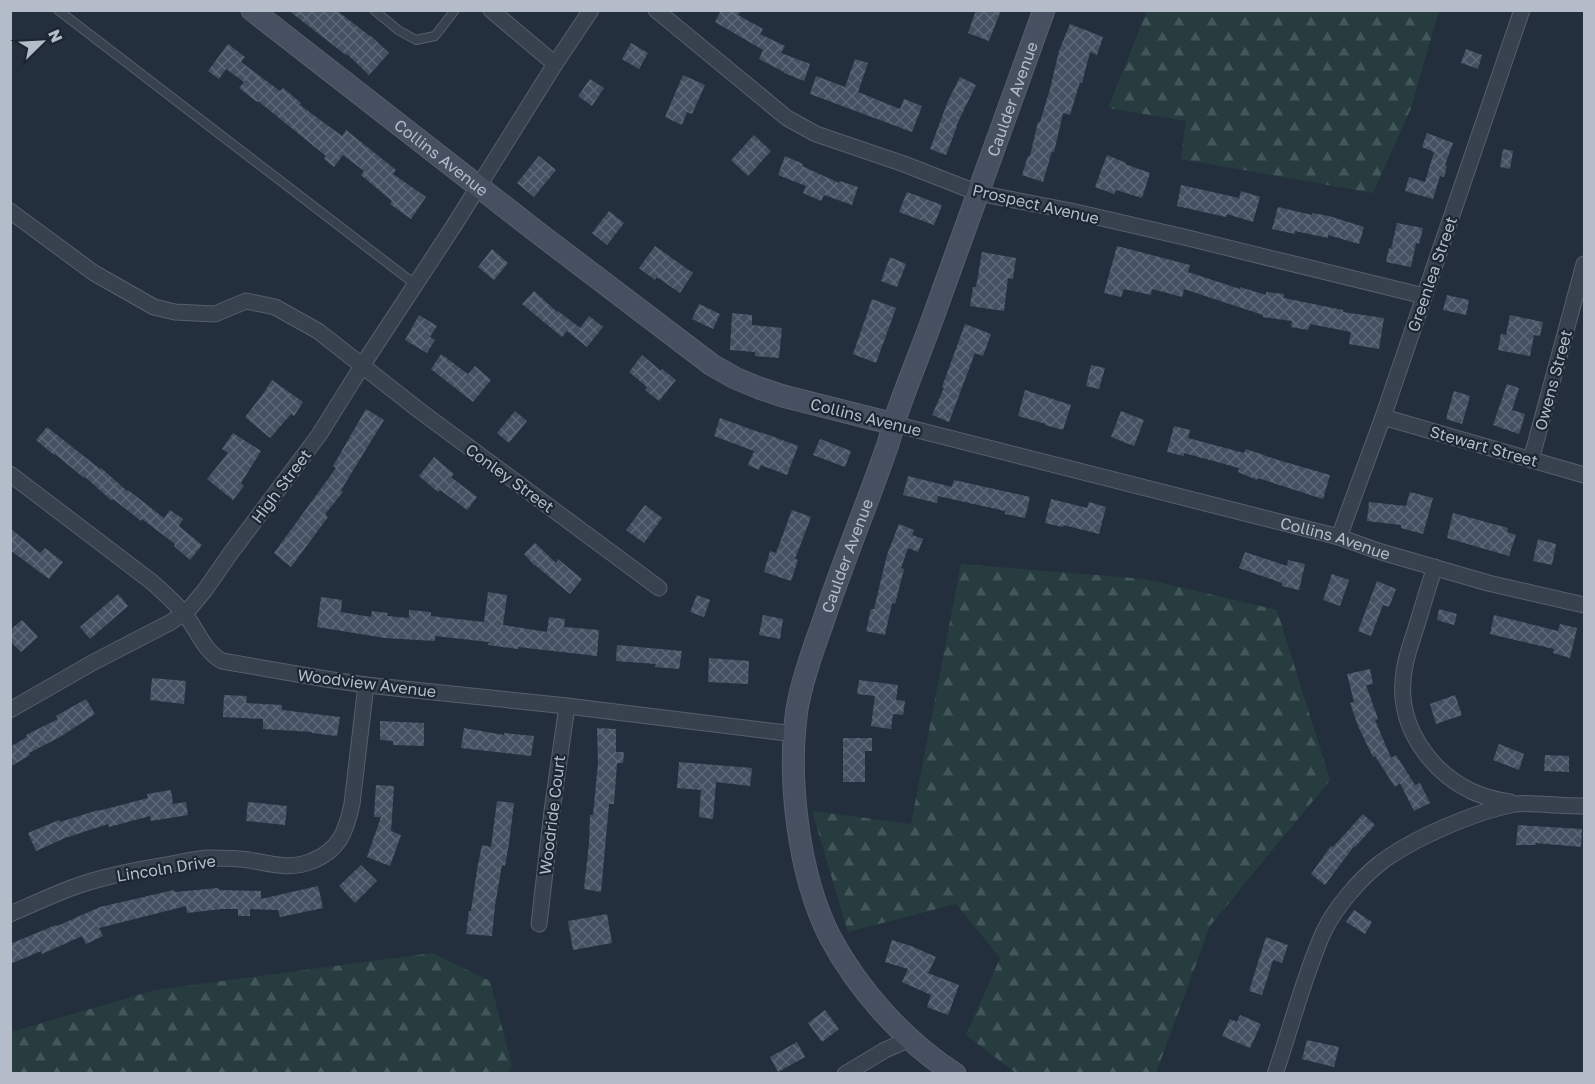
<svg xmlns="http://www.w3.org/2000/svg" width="1595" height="1084" font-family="'Golos Text',sans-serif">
	<defs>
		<pattern id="forest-firs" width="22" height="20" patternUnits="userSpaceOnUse" patternTransform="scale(1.5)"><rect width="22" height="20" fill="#263c3f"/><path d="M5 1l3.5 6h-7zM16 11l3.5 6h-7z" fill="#435659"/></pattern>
		<pattern id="building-cross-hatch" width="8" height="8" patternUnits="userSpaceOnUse" patternTransform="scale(1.5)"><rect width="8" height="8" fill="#455162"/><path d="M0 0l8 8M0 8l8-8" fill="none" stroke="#5d6877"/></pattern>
	</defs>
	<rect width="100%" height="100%" fill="#242f3e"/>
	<path fill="url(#forest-firs)" d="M 1147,11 L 1147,10 L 1439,11 L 1411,108 L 1373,193 L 1181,159 L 1186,121 L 1108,108 Z
		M 961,564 L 1145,579 L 1277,610 L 1330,780 L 1210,926 L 1156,1073 L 1016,1073 L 966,1035 L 1000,958 L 956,904 L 848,932 L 812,811 L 911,824 Z
		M 432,953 L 490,981 L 512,1066 L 508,1073 L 11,1073 L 11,1032 L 155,990 Z"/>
	<path fill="url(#building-cross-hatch)" d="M 288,10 L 336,10 L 371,37 L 371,36 L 389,53 L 369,75 L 347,54 L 346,55 Z
		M 721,10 L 741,10 L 738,15 L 763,29 L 760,34 L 785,46 L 781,53 L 810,64 L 804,81 L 784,73 L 784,72 L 759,59 L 763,50 L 715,22 Z
		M 976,10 L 1001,10 L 989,41 L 968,33 Z
		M 1070,24 L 1103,37 L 1097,55 L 1090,52 L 1082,83 L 1080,82 L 1070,115 L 1063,113 L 1054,152 L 1052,151 L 1043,182 L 1022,175 L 1028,156 L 1030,156 L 1038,122 L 1040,122 L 1050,89 L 1059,51 Z
		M 631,43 L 648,53 L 639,69 L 622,59 Z
		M 228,44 L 245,57 L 241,62 L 280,91 L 283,88 L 301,103 L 300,105 L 342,136 L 346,130 L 396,170 L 393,174 L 426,197 L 411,219 L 390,204 L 392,201 L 361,175 L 364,171 L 343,155 L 334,167 L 324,159 L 326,156 L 258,101 L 257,102 L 239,88 L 244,82 L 226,69 L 219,79 L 208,71 Z
		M 1466,49 L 1482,55 L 1478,69 L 1461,63 Z
		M 855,59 L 868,63 L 858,92 L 900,109 L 904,99 L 922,106 L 912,132 L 810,94 L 816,76 L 845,87 Z
		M 683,75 L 705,85 L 692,114 L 687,112 L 682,125 L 665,117 Z
		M 960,77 L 976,85 L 956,126 L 957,126 L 946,155 L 930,149 L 948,101 Z
		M 590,79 L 604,88 L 592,106 L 578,96 Z
		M 1427,133 L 1453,143 L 1445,165 L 1447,166 L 1444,177 L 1440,176 L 1433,199 L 1405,191 L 1409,177 L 1425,182 L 1434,152 L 1422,147 Z
		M 754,135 L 771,151 L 748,176 L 731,160 Z
		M 1503,149 L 1513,151 L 1510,169 L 1500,167 Z
		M 1107,155 L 1126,163 L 1125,164 L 1150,173 L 1142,198 L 1116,190 L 1114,194 L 1095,187 Z
		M 539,156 L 556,170 L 534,197 L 517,183 Z
		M 785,156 L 803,164 L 802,166 L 839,183 L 840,181 L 858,187 L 852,205 L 824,195 L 821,201 L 803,193 L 806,186 L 778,175 Z
		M 1181,185 L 1239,198 L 1241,191 L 1260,197 L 1253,222 L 1227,214 L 1226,217 L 1177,206 Z
		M 907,192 L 942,205 L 934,225 L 899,212 Z
		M 1278,207 L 1312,215 L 1312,213 L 1329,216 L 1364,227 L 1359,244 L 1328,235 L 1328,238 L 1295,231 L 1295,234 L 1272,229 Z
		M 609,211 L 624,223 L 607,245 L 592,233 Z
		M 1397,223 L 1423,228 L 1419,244 L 1416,243 L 1411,267 L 1386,262 L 1389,248 L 1391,249 Z
		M 655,246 L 693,273 L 680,293 L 657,277 L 655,280 L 639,268 Z
		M 1117,246 L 1190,265 L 1188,272 L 1240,289 L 1240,287 L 1266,295 L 1266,292 L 1284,294 L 1284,298 L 1343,310 L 1343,312 L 1384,318 L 1379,349 L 1349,344 L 1351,332 L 1310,324 L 1308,330 L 1291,327 L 1292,321 L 1263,317 L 1263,315 L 1184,289 L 1182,297 L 1152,289 L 1151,295 L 1124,289 L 1121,297 L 1104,293 Z
		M 492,249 L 508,263 L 494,280 L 478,267 Z
		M 982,252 L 1016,258 L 1013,279 L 1008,278 L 1004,311 L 970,306 L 973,287 L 976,287 Z
		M 890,257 L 906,264 L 897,287 L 881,281 Z
		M 534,291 L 557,312 L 558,311 L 580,328 L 589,316 L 603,327 L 587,347 L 567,331 L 562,337 L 522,304 Z
		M 1447,295 L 1469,300 L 1466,315 L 1443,310 Z
		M 872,299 L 896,308 L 876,363 L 853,354 Z
		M 699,304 L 720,314 L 713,329 L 692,319 Z
		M 732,313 L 752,315 L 752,325 L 782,328 L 779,358 L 755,356 L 755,352 L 730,350 Z
		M 419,315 L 437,326 L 430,337 L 435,340 L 427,353 L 405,340 Z
		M 1510,315 L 1543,322 L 1540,336 L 1534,335 L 1530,356 L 1498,350 L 1501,334 L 1506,335 Z
		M 965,324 L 991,334 L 983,356 L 975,353 L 949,422 L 932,415 L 944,388 L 942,387 Z
		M 441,354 L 468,374 L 475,366 L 491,380 L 473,402 L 431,369 Z
		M 642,355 L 661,371 L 662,369 L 676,380 L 659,401 L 645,390 L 647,387 L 629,372 Z
		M 1091,365 L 1105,368 L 1099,389 L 1086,386 Z
		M 272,380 L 303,402 L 294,416 L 291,414 L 270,438 L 245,417 L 263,394 Z
		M 1507,384 L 1519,388 L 1512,410 L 1525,414 L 1519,434 L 1493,425 Z
		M 1025,390 L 1071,405 L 1063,430 L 1045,425 L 1046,424 L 1018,416 Z
		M 1454,391 L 1470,396 L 1462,424 L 1446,419 Z
		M 366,409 L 384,420 L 341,490 L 343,492 L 325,514 L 328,517 L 291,567 L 274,553 L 336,468 L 333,466 Z
		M 515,411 L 527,421 L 509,443 L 497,433 Z
		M 1121,411 L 1144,420 L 1134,446 L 1111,437 Z
		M 720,418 L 761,433 L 761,432 L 798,446 L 787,475 L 761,465 L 759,470 L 748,465 L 754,451 L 714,436 Z
		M 1174,426 L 1190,430 L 1188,438 L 1244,453 L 1246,449 L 1278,460 L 1330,475 L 1323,499 L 1258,478 L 1257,480 L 1238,472 L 1239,468 L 1184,453 L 1184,456 L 1167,452 Z
		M 47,427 L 100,469 L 101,468 L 127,491 L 128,490 L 164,518 L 170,510 L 183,519 L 179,526 L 202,545 L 190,560 L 174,546 L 175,544 L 142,519 L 141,521 L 113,499 L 111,500 L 85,477 L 84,478 L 55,454 L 54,455 L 36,440 Z
		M 233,433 L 261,451 L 241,483 L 244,486 L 233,500 L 207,479 L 228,453 L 222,449 Z
		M 820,439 L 851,451 L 845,467 L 813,455 Z
		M 434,457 L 454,474 L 451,477 L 477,497 L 467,510 L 440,490 L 438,492 L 419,476 Z
		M 908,476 L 952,487 L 954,480 L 1030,497 L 1025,518 L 1005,514 L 1005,511 L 938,496 L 937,503 L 903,495 Z
		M 1410,492 L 1433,498 L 1423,534 L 1401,528 L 1401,525 L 1367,521 L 1369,502 L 1406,506 Z
		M 1051,499 L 1087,508 L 1089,502 L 1106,507 L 1099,534 L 1064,525 L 1063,527 L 1045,523 Z
		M 645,505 L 662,518 L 644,543 L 626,530 Z
		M 792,510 L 811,517 L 795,559 L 798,560 L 791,581 L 764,572 L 770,551 L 776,553 Z
		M 1453,513 L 1508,528 L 1507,532 L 1516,535 L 1509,556 L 1447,538 Z
		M 899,524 L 914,530 L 912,535 L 923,539 L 918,552 L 908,548 L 901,568 L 904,569 L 895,604 L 892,603 L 885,635 L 866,631 L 871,609 L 874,609 L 887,555 Z
		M 10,528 L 40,553 L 45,548 L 63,562 L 49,579 L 10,550 Z
		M 1538,539 L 1556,544 L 1552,565 L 1533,561 Z
		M 535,543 L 556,563 L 558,559 L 582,579 L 570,594 L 535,565 L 534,565 L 524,554 Z
		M 1245,552 L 1287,566 L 1288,560 L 1305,564 L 1299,590 L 1282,586 L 1282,583 L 1239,568 Z
		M 1332,574 L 1349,580 L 1340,606 L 1323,600 Z
		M 1377,581 L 1396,589 L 1389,607 L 1383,605 L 1371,636 L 1358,631 Z
		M 488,592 L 507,595 L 503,625 L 547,632 L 549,617 L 565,619 L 564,627 L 599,630 L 597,656 L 518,647 L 518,649 L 488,645 L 489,642 L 435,636 L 435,641 L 385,638 L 317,627 L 321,597 L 342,600 L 341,612 L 371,617 L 372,611 L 388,613 L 387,616 L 409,618 L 409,610 L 431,612 L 431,616 L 484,622 Z
		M 118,594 L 128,606 L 90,639 L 80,627 Z
		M 697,595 L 710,600 L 704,617 L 690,612 Z
		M 1439,609 L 1457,614 L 1454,625 L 1437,620 Z
		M 763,615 L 783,619 L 780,639 L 759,635 Z
		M 1494,615 L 1558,631 L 1560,624 L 1577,628 L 1570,658 L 1553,653 L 1554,649 L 1490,634 Z
		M 22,620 L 38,637 L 21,652 L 10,641 L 10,630 Z
		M 617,645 L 682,651 L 679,669 L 655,667 L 656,664 L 616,661 Z
		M 709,658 L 749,661 L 748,684 L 708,682 Z
		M 1370,669 L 1373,684 L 1366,685 L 1378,719 L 1375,720 L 1391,758 L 1396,755 L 1415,785 L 1420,783 L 1430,803 L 1414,811 L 1400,783 L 1395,787 L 1375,756 L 1373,757 L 1358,726 L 1350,703 L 1354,702 L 1347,674 Z
		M 152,678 L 186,681 L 184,704 L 150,700 Z
		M 859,680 L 898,685 L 896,700 L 905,701 L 903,715 L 893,714 L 891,729 L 871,726 L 875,696 L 857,694 Z
		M 224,695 L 247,696 L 246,703 L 282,705 L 282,710 L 340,717 L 337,736 L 312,733 L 312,732 L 263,729 L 263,719 L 223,717 Z
		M 1455,695 L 1462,715 L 1436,724 L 1430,704 Z
		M 86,699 L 95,714 L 60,737 L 29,753 L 30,755 L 10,767 L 10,747 L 27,737 L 26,735 L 58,719 L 56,716 Z
		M 380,721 L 424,723 L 424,746 L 393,745 L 393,741 L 380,740 Z
		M 464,728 L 504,735 L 504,733 L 534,736 L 531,756 L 461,748 Z
		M 597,728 L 616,729 L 616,752 L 624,752 L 623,763 L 617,763 L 614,804 L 609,804 L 601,892 L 584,889 L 589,843 L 590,815 L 593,815 L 598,763 Z
		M 843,738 L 872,738 L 872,751 L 865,751 L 865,782 L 843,782 Z
		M 1499,744 L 1524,754 L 1519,770 L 1493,760 Z
		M 1545,755 L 1569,756 L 1569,772 L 1544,771 Z
		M 679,762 L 752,768 L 750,786 L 716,782 L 713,819 L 699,817 L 701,790 L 677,788 Z
		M 376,785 L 394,786 L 391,831 L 401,835 L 390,866 L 367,857 L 381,817 L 374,817 Z
		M 171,790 L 173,804 L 186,802 L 188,815 L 151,821 L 150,816 L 109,827 L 108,824 L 65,838 L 36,851 L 28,833 L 59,820 L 60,822 L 98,810 L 98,811 L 148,798 L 147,794 Z
		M 497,801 L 514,803 L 509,843 L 505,866 L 502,865 L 495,905 L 492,936 L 466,934 L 469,911 L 471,911 L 477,870 L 482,845 L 491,847 Z
		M 248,802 L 287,806 L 285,825 L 246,821 Z
		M 1363,814 L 1375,825 L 1355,847 L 1354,846 L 1325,885 L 1311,874 L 1331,846 L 1333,847 Z
		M 1518,825 L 1582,829 L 1581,847 L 1536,843 L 1536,845 L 1516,845 Z
		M 361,865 L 377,881 L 355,903 L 339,886 Z
		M 318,886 L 323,908 L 280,917 L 278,910 L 250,909 L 250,916 L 238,916 L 238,909 L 222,909 L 187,913 L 186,906 L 99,928 L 103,936 L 86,944 L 82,936 L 42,954 L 41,951 L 10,964 L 10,944 L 56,925 L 57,926 L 100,907 L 174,890 L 175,892 L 218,888 L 219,890 L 261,891 L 261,899 Z
		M 1354,910 L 1372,922 L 1365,934 L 1346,922 Z
		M 607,914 L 612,943 L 573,950 L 568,921 Z
		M 1266,937 L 1288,945 L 1282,963 L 1273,960 L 1262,995 L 1249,991 Z
		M 892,940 L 911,946 L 936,957 L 928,973 L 959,985 L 948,1015 L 927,1007 L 931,995 L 902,982 L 908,969 L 885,962 Z
		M 825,1010 L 839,1029 L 822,1042 L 808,1023 Z
		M 1240,1015 L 1261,1024 L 1250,1048 L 1222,1036 L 1230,1019 L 1237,1022 Z
		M 1307,1040 L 1339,1047 L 1334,1067 L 1302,1059 Z
		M 797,1042 L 805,1057 L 778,1072 L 770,1057 Z"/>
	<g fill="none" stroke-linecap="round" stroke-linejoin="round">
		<g stroke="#565f6c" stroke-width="10">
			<path id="lane" d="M 58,10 L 416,285
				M 374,10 L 398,30 L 416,40 L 435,36 L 455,10"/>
		</g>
		<g stroke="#565f6c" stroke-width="17">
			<g id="street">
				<path d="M 491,10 L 555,64"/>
				<path d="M 656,10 L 787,118 L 816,134 L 904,164 L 978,193 L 1071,211 L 1184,237 L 1424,296"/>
				<path d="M 10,211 L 94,273 L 154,307 L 175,312 L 215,314 L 246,301 L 275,307 L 318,331 L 420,411 L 659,588"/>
				<path d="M 1383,417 L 1584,475"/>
				<path id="s1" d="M 894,424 L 1339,537 L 1378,551 L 1488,583 L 1584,605"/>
				<path d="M 1531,460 L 1584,264"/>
				<path d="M 10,474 L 152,582 C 164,593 176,603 186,616 C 198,631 204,651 222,661 L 326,679 L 366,685 L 567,706 L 795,734"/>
				<path d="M 1339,537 L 1383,417 L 1522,10"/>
				<path d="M 1435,567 C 1428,587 1422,608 1416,628 C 1410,646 1404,663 1403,681 C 1399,727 1430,771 1471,791 C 1483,797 1497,800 1510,802"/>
				<path d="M 10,710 L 92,663 L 171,622 L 190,608 L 205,590 L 230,554 L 319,435 L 362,366 L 455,224 L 555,64 L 591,10"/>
				<path d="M 10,914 C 31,905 52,895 74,887 C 104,876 136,870 167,865 C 181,862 195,859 208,858 C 222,858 236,858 249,860 C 271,864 291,870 312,861 C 340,850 346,831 352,804 L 366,685"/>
				<path d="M 539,924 L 552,811 L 567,706"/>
				<path d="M 845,1074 L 885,1050 L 910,1039"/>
				<path d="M 1275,1074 C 1291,1028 1304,975 1324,931 C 1335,908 1359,880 1379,864 C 1411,839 1476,811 1516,804 C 1523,803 1531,804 1539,804 C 1554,805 1569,806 1584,806"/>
			</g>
		</g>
		<g stroke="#565f6c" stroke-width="23">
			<g id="secondary">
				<path id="s2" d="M 252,10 L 537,232 L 712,365 L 735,378 L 759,388 L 783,396 L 894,424"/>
				<path id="s3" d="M 955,1074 C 903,1040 859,991 830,937 C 798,874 787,778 797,709 C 802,680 812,652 822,625 C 842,564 867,505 888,444 C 892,431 895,418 900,405 C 911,374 924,343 935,312 C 972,212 1008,111 1044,10"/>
			</g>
		</g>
		<use href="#lane" stroke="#38414e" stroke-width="8"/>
		<use href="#street" stroke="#38414e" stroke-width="15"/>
		<use href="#secondary" stroke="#465061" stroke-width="21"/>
	</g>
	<g text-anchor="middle" stroke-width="4.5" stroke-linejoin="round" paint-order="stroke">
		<g font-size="16" fill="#b4bcc9" stroke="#1d2633">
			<text dy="6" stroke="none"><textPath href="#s3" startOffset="1068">Caulder Avenue</textPath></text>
			<text dy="6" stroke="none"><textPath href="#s2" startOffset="240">Collins Avenue</textPath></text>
			<text transform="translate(1036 204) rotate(13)" y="6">Prospect Avenue</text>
			<text transform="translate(1432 274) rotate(-71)" y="6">Greenlea Street</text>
			<text transform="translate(1553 380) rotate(-75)" y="6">Owens Street</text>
			<text transform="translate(866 417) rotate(14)" y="6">Collins Avenue</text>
			<text transform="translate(1484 446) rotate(16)" y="6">Stewart Street</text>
			<text transform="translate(510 478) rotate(36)" y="6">Conley Street</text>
			<text transform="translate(281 486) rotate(-53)" y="6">High Street</text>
			<text dy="6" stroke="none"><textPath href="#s1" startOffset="456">Collins Avenue</textPath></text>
			<text dy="6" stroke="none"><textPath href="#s3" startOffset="582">Caulder Avenue</textPath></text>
			<text transform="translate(367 683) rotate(7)" y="6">Woodview Avenue</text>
			<text transform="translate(552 815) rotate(-83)" y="6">Woodride Court</text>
			<text transform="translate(166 868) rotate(-9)" y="6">Lincoln Drive</text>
		</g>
	</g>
	<rect width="1595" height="1084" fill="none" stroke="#b4bcc9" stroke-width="24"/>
	<g transform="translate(42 42) rotate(66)" stroke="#1d2633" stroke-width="4.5" paint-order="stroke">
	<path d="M0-4.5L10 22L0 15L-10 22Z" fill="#b4bcc9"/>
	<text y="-9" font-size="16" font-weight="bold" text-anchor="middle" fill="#b4bcc9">N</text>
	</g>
</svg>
